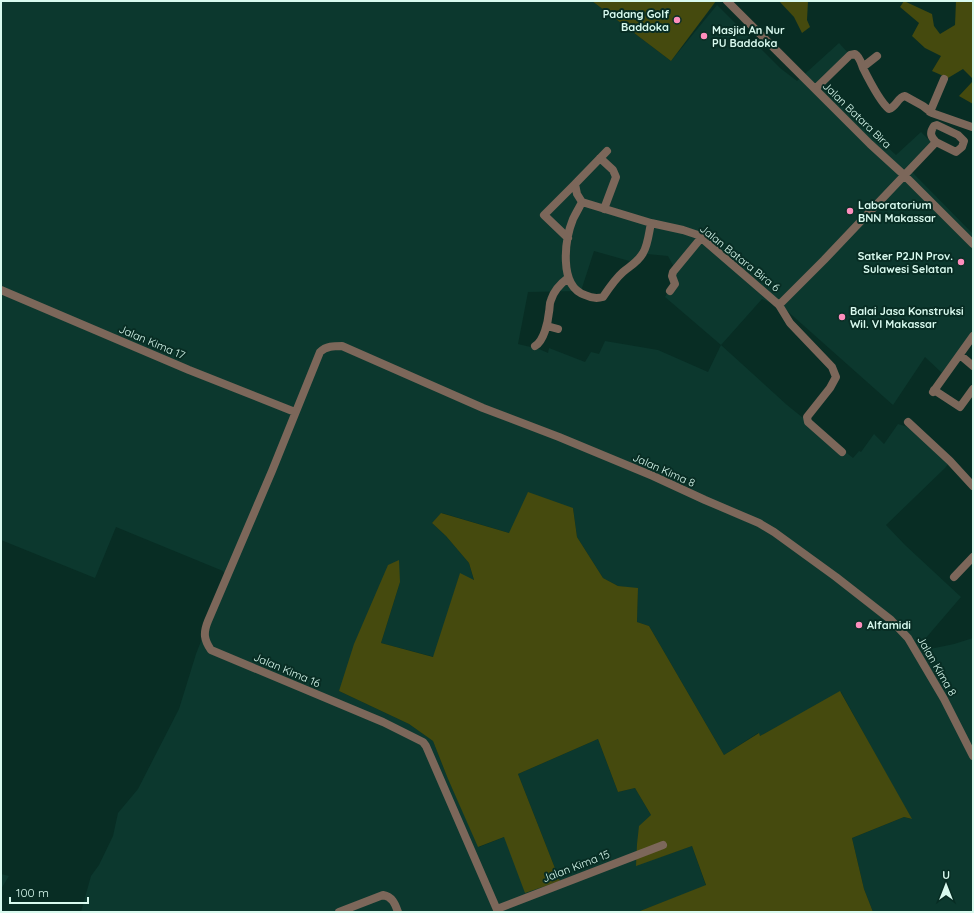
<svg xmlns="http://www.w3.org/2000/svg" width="974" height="913" font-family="Quicksand,sans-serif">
	<rect width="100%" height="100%" fill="#082d24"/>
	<path fill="#0c382e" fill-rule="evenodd" d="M 1,1 L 592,1 L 671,61 L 717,5 L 780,68 L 797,81 L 839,43 L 851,56 L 823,88 L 896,155 L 921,132 L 935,146 L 912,172 L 973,234 L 973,331 L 943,374 L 925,357 L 893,405 L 785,309 L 762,299 L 721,345 L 787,405 L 853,458 L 859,451 L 861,452 L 874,434 L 884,444 L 898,424 L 915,429 L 950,462 L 945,468 L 886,525 L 905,545 L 961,597 L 925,639 L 930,649 L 954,644 L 973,638 L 973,912 L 873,912 L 864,889 L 852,838 L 904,817 L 911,819 L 841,692 L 760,736 L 758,733 L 724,755 L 649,626 L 637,622 L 638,589 L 618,586 L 603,578 L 577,537 L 573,508 L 509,533 L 442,513 L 432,523 L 446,536 L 469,563 L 474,581 L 460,574 L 434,657 L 381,643 L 400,582 L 339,691 L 409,724 L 433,741 L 448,779 L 479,847 L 504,837 L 560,881 L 518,774 L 598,739 L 618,792 L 635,788 L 651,815 L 636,865 L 692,846 L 706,886 L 640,911 L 640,912 L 81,912 L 91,876 L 99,865 L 113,836 L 118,813 L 138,789 L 179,709 L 196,654 L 226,577 L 223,571 L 116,527 L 95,578 L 1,540 ZM 594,251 L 640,264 L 647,254 L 668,256 L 675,269 L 674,282 L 665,297 L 721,345 L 708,372 L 658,350 L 605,341 L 599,354 L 591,352 L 585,362 L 549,348 L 548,353 L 539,349 L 518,344 L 528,292 L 581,291 Z
		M 1,874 L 9,876 L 1,889 Z"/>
	<path fill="#454a0e" d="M 592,1 L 716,1 L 671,61 Z
		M 779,1 L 808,1 L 807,20 L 810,27 L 802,33 L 794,17 Z
		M 904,1 L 932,14 L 934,26 L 940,34 L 955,25 L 956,1 L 973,1 L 973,79 L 963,69 L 948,78 L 932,71 L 941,56 L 925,48 L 912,36 L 919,23 L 900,7 Z
		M 973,81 L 973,104 L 959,96 Z
		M 528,492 L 573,508 L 577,537 L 603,578 L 618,586 L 638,588 L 637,622 L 649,626 L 724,755 L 759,733 L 760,736 L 840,691 L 912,819 L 904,817 L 852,838 L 864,889 L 873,912 L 640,912 L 640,911 L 706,885 L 692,846 L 636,866 L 637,844 L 639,826 L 651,815 L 635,788 L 618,792 L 598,739 L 518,774 L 560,881 L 525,893 L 504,837 L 478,847 L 448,779 L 433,741 L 409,724 L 339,691 L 354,644 L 388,565 L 399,560 L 400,582 L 381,643 L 433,657 L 460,573 L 474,580 L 469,563 L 446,536 L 432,523 L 441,513 L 509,533 Z"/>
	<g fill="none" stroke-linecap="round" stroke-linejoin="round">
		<path stroke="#7c675a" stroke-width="8" d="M 727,1 L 870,144 L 904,175 L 973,244
			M 863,67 L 877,56
			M 815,89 L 850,55 L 855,54 C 860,57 861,63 863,68 C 868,78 881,103 889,109 C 896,107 898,97 905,96 L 923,106 L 932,113 L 972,127
			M 930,112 L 944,79
			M 600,158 L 613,170 L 616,177 L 604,209
			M 582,202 L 651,223 L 683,230 L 698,235 L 779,305 L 824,260 L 936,142 C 931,137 929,133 934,126 L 937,125 L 958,135 L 964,141 L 962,147 L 956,152 L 936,142
			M 582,202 C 579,208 576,213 573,219 C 565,239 558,286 585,295 C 591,298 596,299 603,297 C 609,288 615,279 623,272 C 630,266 638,262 643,253 C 648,245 649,232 651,223
			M 582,202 L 577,194 L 575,184 L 607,151
			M 568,238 L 544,215 L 575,184
			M 1,290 L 189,370 L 295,412
			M 670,291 L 675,284 L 672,276 L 673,272 L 701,238
			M 779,305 L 790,323 L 832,367 L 836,377 L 830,388 L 807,417 L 808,422 L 842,452
			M 547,326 L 558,329
			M 535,346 C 544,341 548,322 549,312 C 550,308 549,304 551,300 C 554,290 560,284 568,278
			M 960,355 L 973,366
			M 934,390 L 960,407 L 973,389
			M 933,392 L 973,336
			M 908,422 L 950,461 L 973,486
			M 954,577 L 973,557
			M 497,909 L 663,845
			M 339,912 L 383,895 C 393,897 395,904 398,912
			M 498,912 L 426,746 L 423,742 L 383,722 L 211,650 C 204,640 203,633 208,621 L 272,471 L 320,352 C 326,346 334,346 342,346 L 483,408 L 559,437 L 653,476 L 705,500 L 759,523 L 774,532 L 836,577 L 891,620 L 908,638 L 944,699 L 973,756"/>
	</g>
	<g fill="#fe8ebd" stroke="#082d24" stroke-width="1.5">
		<circle cx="677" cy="20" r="4"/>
		<circle cx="704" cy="36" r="4"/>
		<circle cx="850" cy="211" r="4"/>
		<circle cx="961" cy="262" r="4"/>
		<circle cx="842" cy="317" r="4"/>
		<circle cx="859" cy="625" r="4"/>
	</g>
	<g text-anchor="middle" stroke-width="4" stroke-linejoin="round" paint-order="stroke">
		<g font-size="11" font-weight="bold" fill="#d9faef" stroke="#082d24" text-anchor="start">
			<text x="669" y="18" text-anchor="end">Padang Golf<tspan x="669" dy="13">Baddoka</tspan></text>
			<text x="712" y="34">Masjid An Nur<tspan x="712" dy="13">PU Baddoka</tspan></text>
			<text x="858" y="209">Laboratorium<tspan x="858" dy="13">BNN Makassar</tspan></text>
			<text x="953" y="260" text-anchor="end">Satker P2JN Prov.<tspan x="953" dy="13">Sulawesi Selatan</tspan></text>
			<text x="850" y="315">Balai Jasa Konstruksi<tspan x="850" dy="13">Wil. VI Makassar</tspan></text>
			<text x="867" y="629">Alfamidi</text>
		</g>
		<g font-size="11" fill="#d9faef" stroke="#082d24">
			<text transform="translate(857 115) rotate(44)" y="4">Jalan Batara Bira</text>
			<text transform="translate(740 258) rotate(39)" y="4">Jalan Batara Bira 6</text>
			<text transform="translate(152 342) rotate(23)" y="4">Jalan Kima 17</text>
			<text transform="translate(664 470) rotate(24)" y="4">Jalan Kima 8</text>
			<text transform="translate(937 666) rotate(60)" y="4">Jalan Kima 8</text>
			<text transform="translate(287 670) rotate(23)" y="4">Jalan Kima 16</text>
			<text transform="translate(576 866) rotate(-21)" y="4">Jalan Kima 15</text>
		</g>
	</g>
	<rect width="974" height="913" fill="none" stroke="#d9faef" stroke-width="4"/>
	<g transform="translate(946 885)" stroke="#082d24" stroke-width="3" paint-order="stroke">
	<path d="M0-3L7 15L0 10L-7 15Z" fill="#d9faef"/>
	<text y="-6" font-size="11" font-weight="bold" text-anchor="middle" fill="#d9faef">U</text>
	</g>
	<path d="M10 897v6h78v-6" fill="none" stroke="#d9faef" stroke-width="2"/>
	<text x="16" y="897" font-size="12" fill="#d9faef" stroke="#082d24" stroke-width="3" paint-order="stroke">100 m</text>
</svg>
